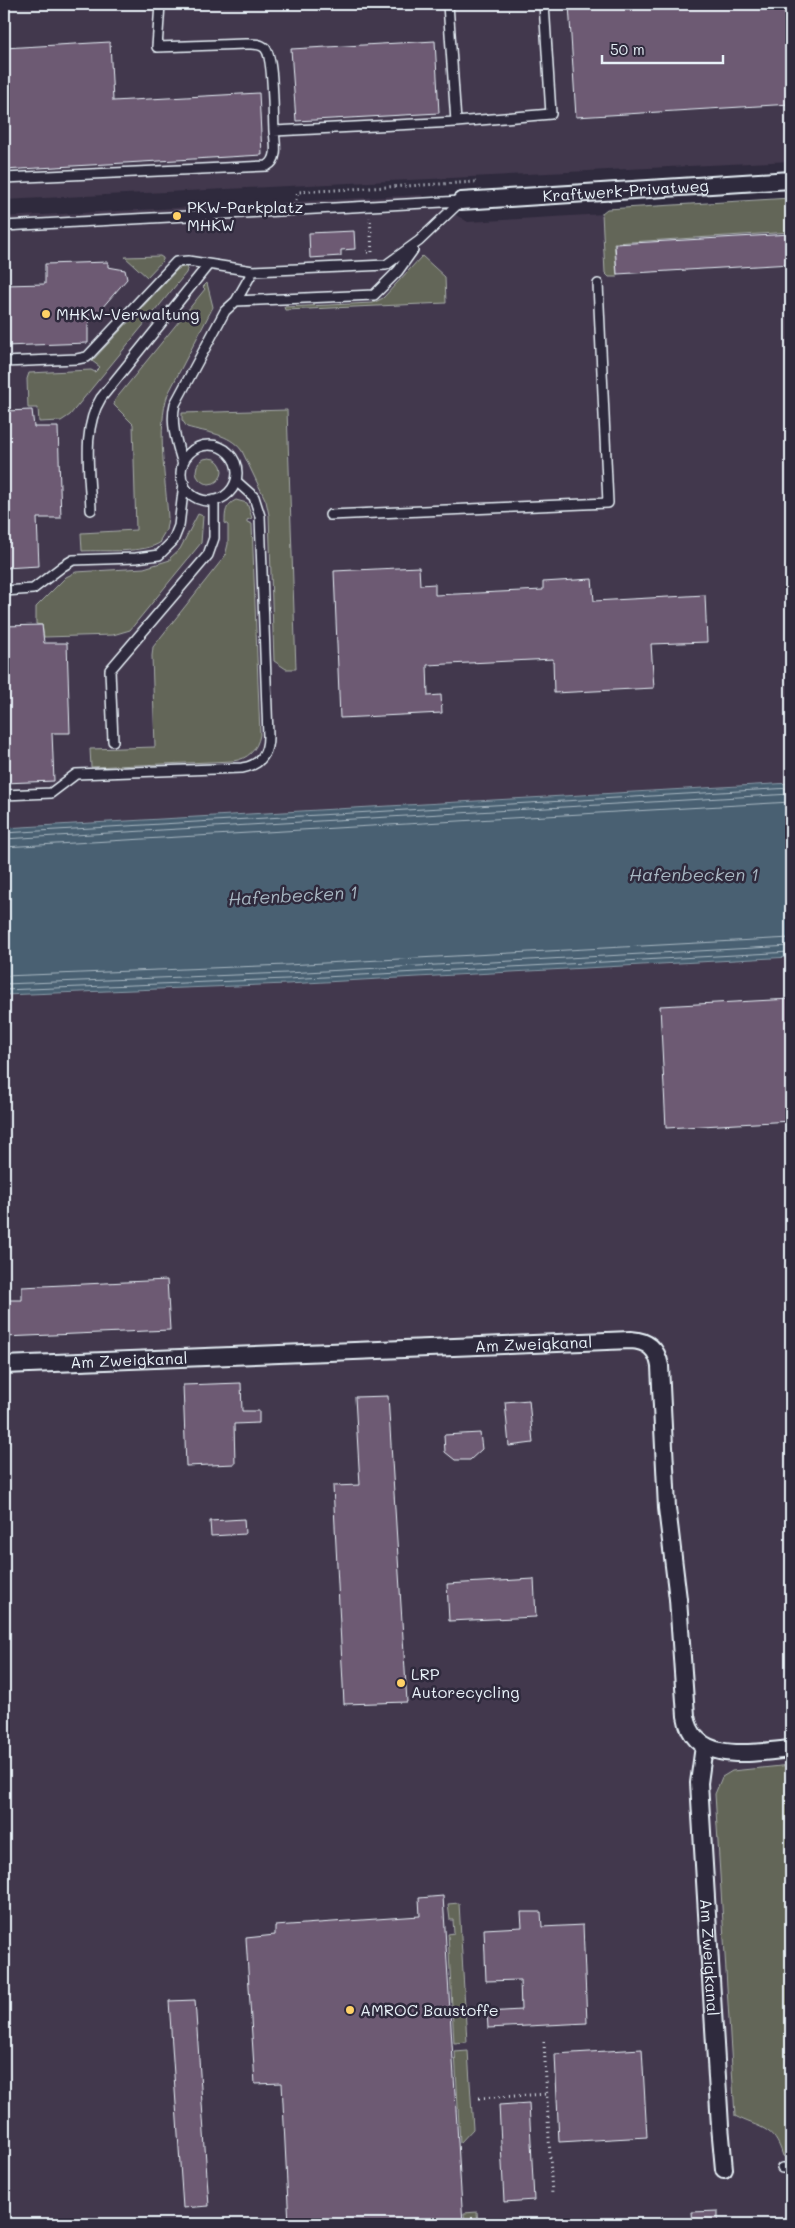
<svg xmlns="http://www.w3.org/2000/svg" width="795" height="2228" font-family="Mali,sans-serif">
	<rect width="100%" height="100%" fill="#2f2a3d"/>
	<filter id="ink" filterUnits="userSpaceOnUse"><feTurbulence type="fractalNoise" baseFrequency=".02" numOctaves="2"/><feDisplacementMap in="SourceGraphic" scale="10" xChannelSelector="R" yChannelSelector="G"/><feConvolveMatrix kernelMatrix="1 2 1 2 8 2 1 2 1" color-interpolation-filters="sRGB"/></filter>
	<g filter="url(#ink)">
		<path fill="#42384d" d="M 4,4 L 791,4 L 791,161 L 4,200 Z
			M 421,195 L 468,222 L 791,203 L 791,783 L 4,828 L 4,217 Z
			M 791,957 L 791,2224 L 4,2224 L 4,995 L 287,984 Z"/>
		<path fill="#646658" stroke="#a6aca8" d="M 791,198 L 791,232 L 614,243 L 617,277 L 609,277 L 605,273 L 602,213 L 607,209 Z
			M 160,256 L 163,258 L 163,260 L 147,277 L 125,257 Z
			M 422,256 L 445,277 L 446,303 L 285,310 L 284,307 L 373,303 L 383,298 Z
			M 183,266 L 188,266 L 186,273 L 70,415 L 61,421 L 39,422 L 38,408 L 28,408 L 27,379 L 29,373 L 91,370 L 95,372 L 100,367 L 92,361 L 177,270 Z
			M 207,283 L 213,307 L 168,394 C 156,427 166,483 168,518 L 166,530 L 160,540 L 161,542 C 145,554 102,550 82,551 L 81,533 L 136,530 L 133,424 L 114,405 L 115,400 L 205,289 L 203,287 Z
			M 287,410 L 296,669 L 286,669 L 274,661 L 269,515 L 266,501 L 242,451 C 229,433 207,433 187,427 L 182,420 L 182,413 Z
			M196 471a13 13 0 1 1 26 0a13 13 0 1 1-26 0Z
			M 236,500 L 247,503 L 252,518 L 247,520 L 247,522 L 252,524 L 260,735 C 257,750 248,759 233,761 L 91,767 L 90,749 L 155,747 L 152,656 L 153,647 L 225,556 L 228,544 L 228,525 L 225,523 C 225,513 225,505 236,500 Z
			M 198,514 L 203,516 L 201,543 L 130,630 L 113,635 L 44,637 L 42,625 L 36,624 L 36,607 L 66,577 L 76,572 L 144,568 L 170,560 L 170,558 L 180,549 Z
			M 791,1765 L 791,2158 L 783,2156 C 774,2125 760,2129 735,2116 L 715,1794 L 722,1777 L 732,1771 Z
			M 459,1903 L 467,2042 L 454,2043 L 448,1934 L 454,1933 L 453,1920 L 450,1920 L 448,1904 Z
			M 468,2051 L 473,2129 L 460,2143 L 455,2052 Z
			M 477,2212 L 478,2224 L 465,2224 L 464,2213 Z"/>
		<path fill="#496172" stroke="#899ba8" d="M 791,783 L 791,957 L 287,984 L 4,995 L 4,828 Z"/>
		<g fill="none" stroke-linecap="round" stroke-linejoin="round">
			<path stroke="#a8b7c2" stroke-width="1" d="M 4,833 L 791,788
				M 4,839 L 791,794
				M 4,847 L 791,802
				M 4,976 L 287,965 L 791,938
				M 4,984 L 287,973 L 791,946
				M 4,990 L 287,979 L 791,952"/>
		</g>
		<path fill="#6d5a73" stroke="#e8f1f8" d="M 569,4 L 791,4 L 791,104 L 576,117 Z
			M 435,41 L 439,113 L 296,121 L 291,49 Z
			M 110,42 L 113,101 L 259,93 L 262,155 L 4,170 L 4,48 Z
			M 354,231 L 355,249 L 341,250 L 341,256 L 310,258 L 309,233 Z
			M 791,234 L 791,264 L 617,274 L 615,244 Z
			M 108,262 L 108,267 L 125,270 L 127,279 L 88,324 L 88,343 L 4,346 L 4,285 L 45,284 L 45,264 Z
			M 32,410 L 34,427 L 58,427 L 61,518 L 37,518 L 39,566 L 4,568 L 4,411 Z
			M 419,567 L 420,585 L 435,584 L 435,595 L 543,590 L 543,582 L 592,579 L 594,601 L 705,595 L 707,642 L 651,644 L 654,688 L 554,693 L 553,659 L 427,665 L 428,696 L 441,695 L 442,713 L 340,718 L 334,571 Z
			M 42,625 L 44,643 L 67,643 L 70,733 L 52,733 L 54,781 L 4,783 L 4,626 Z
			M 791,999 L 791,1121 L 666,1128 L 660,1006 Z
			M 167,1280 L 170,1330 L 4,1337 L 4,1300 L 22,1300 L 22,1287 Z
			M 241,1383 L 242,1411 L 259,1411 L 259,1423 L 234,1424 L 235,1464 L 186,1466 L 183,1385 Z
			M 388,1396 L 407,1702 L 344,1704 L 333,1486 L 360,1485 L 355,1397 Z
			M 529,1400 L 533,1443 L 509,1446 L 505,1402 Z
			M 480,1433 L 482,1449 L 470,1460 L 455,1460 L 445,1452 L 444,1435 Z
			M 244,1519 L 245,1534 L 211,1536 L 210,1521 Z
			M 534,1579 L 536,1617 L 449,1621 L 447,1584 Z
			M 443,1896 L 463,2224 L 289,2224 L 282,2083 L 255,2084 L 246,1938 L 275,1935 L 275,1926 L 420,1916 L 419,1898 Z
			M 521,1912 L 541,1912 L 542,1927 L 583,1925 L 587,2023 L 488,2028 L 487,2012 L 521,2010 L 520,1980 L 486,1981 L 484,1929 L 522,1927 Z
			M 195,2000 L 209,2206 L 183,2208 L 169,2001 Z
			M 642,2049 L 647,2137 L 559,2142 L 555,2054 Z
			M 529,2103 L 534,2200 L 504,2202 L 499,2105 Z
			M 718,2211 L 718,2224 L 693,2224 L 692,2212 Z"/>
		<g fill="none" stroke-linecap="round" stroke-linejoin="round">
			<g stroke="#e8f1f8" stroke-width="12">
				<path id="service" d="M 160,4 L 157,47 L 246,44 C 252,44 260,43 265,48 C 274,57 273,116 274,131 L 456,122 L 551,114 L 544,4
					M 448,4 L 456,122
					M 4,178 L 267,166 C 279,160 275,143 274,131
					M 4,226 L 461,201
					M 236,301 L 374,295 L 398,271 L 413,250
					M 4,362 L 77,359 L 87,357 L 176,262 L 188,261 L 253,271 L 386,265 L 419,241 L 461,201
					M181 473a28 28 0 1 1 56 0a28 28 0 1 1-56 0Z
					M 183,464 C 177,444 170,424 175,404 L 225,311 L 236,301 L 253,271
					M 91,510 C 90,474 81,430 101,398 L 208,265
					M 330,515 L 608,503 L 598,284
					M 4,591 L 33,589 L 63,566 L 73,560 L 136,558 L 159,555 L 173,541 L 179,526 L 184,483
					M 113,741 L 110,670 L 208,555 L 214,538 L 214,500
					M 4,795 L 51,793 L 76,774 L 242,768 C 260,765 268,755 268,736 L 260,516 L 254,497 L 236,481
					M 782,2168 L 791,2168"/>
			</g>
			<g stroke="#e8f1f8" stroke-width="20">
				<g id="minor">
					<path id="s1" d="M 461,201 L 791,180"/>
					<path id="s2" d="M 4,1365 L 631,1340 C 648,1341 657,1349 660,1366 L 667,1508 L 678,1599 L 686,1716 C 694,1766 755,1752 791,1749"/>
					<path id="s3" d="M 704,1746 L 699,1783 L 720,2126 L 724,2169"/>
				</g>
			</g>
			<path stroke="#e8f1f8" stroke-width="3" stroke-dasharray="1 4" stroke-linecap="butt" d="M 296,200 L 298,192 L 476,182
				M 367,252 L 372,252 L 370,217
				M 544,2042 L 552,2195
				M 479,2098 L 547,2094"/>
			<use href="#service" stroke="#2f2a3d" stroke-width="9"/>
			<use href="#minor" stroke="#2f2a3d" stroke-width="16"/>
		</g>
	</g>
	<g fill="#ffd166" stroke="#2f2a3d" stroke-width="2">
		<circle cx="177" cy="216" r="5"/>
		<circle cx="46" cy="314" r="5"/>
		<circle cx="401" cy="1683" r="5"/>
		<circle cx="350" cy="2010" r="5"/>
	</g>
	<g text-anchor="middle" stroke-width="5" stroke-linejoin="round" paint-order="stroke">
		<g font-size="16" fill="#e8f1f8" stroke="#2f2a3d">
			<text dy="6" stroke="none"><textPath href="#s1" startOffset="165">Kraftwerk-Privatweg</textPath></text>
			<text dy="6" stroke="none"><textPath href="#s2" startOffset="530">Am Zweigkanal</textPath></text>
			<text dy="6" stroke="none"><textPath href="#s2" startOffset="125">Am Zweigkanal</textPath></text>
			<text dy="6" stroke="none"><textPath href="#s3" startOffset="212">Am Zweigkanal</textPath></text>
		</g>
		<g font-size="16" fill="#e8f1f8" stroke="#2f2a3d" text-anchor="start">
			<text x="187" y="213">PKW-Parkplatz<tspan x="187" dy="18">MHKW</tspan></text>
			<text x="56" y="320">MHKW-Verwaltung</text>
			<text x="411" y="1680">LRP<tspan x="411" dy="18">Autorecycling</tspan></text>
			<text x="360" y="2016">AMROC Baustoffe</text>
		</g>
		<g font-size="18" font-style="italic" fill="#a8b7c2" stroke="#2f2a3d">
			<text x="694" y="881">Hafenbecken 1</text>
			<text transform="translate(293 896) rotate(-3)" y="6">Hafenbecken 1</text>
		</g>
	</g>
	<rect width="795" height="2228" fill="none" stroke="#2f2a3d" stroke-width="20"/>
	<rect x="10" y="10" width="775" height="2208" fill="none" stroke="#e8f1f8" stroke-width="2" filter="url(#ink)"/>
	<path d="M602 55v8h121v-8" fill="none" stroke="#e8f1f8" stroke-width="2.5"/>
	<text x="610" y="55" font-size="15" fill="#e8f1f8" stroke="#2f2a3d" stroke-width="4" paint-order="stroke">50 m</text>
</svg>
